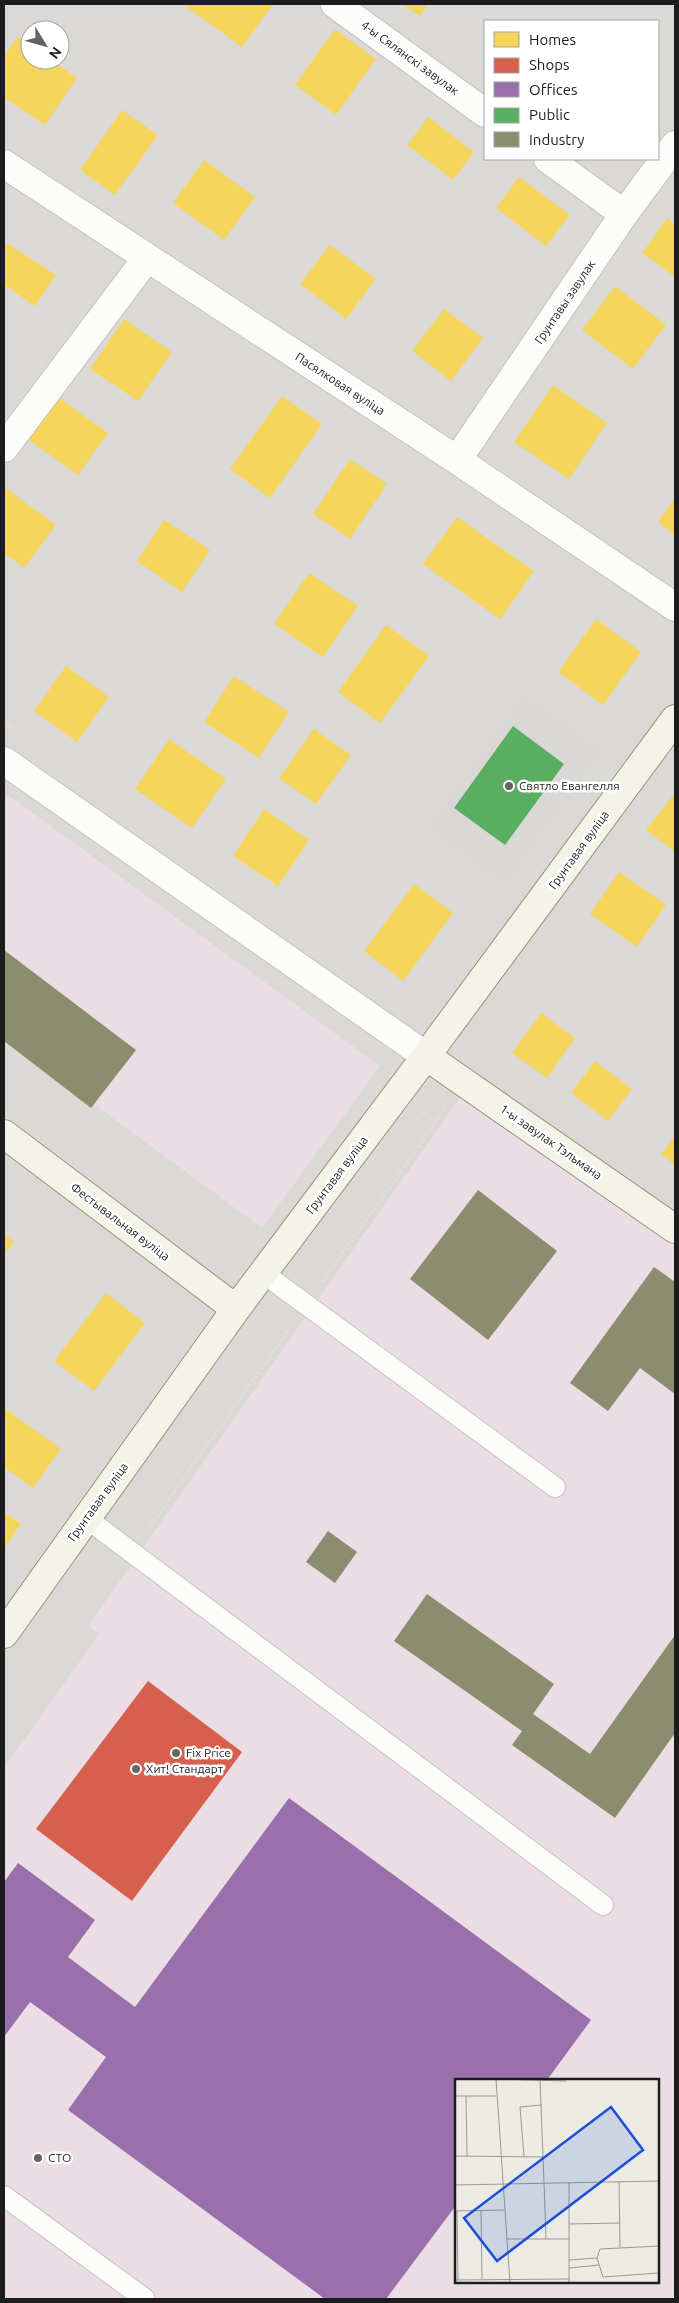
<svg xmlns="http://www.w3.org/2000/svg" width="679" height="2303" font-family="Ubuntu,sans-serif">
	<rect width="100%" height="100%" fill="#eceae4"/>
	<path fill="#dbd9d6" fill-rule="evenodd" d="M 4,4 L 675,4 L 675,1244 L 465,1091 L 4,1746 ZM 485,21 L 658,21 L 658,159 L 485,159 ZM 30,30 L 60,30 L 60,60 L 30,60 Z"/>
	<path fill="#eadde4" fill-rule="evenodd" d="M 8,795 L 380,1066 L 262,1228 L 4,1038 L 4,801 Z
		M 465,1091 L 675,1244 L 675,2299 L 4,2299 L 4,1746 ZM 457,2080 L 658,2080 L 658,2282 L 457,2282 Z"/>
	<path fill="#d9d8d6" d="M 524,692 L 604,751 L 505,886 L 425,828 Z"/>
	<path fill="#dad9d6" d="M 66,1611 L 99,1634 L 4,1768 L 4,1698 Z"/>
	<path fill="#f6d55c" d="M 182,4 L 269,4 L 272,6 L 242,47 Z
		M 402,4 L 428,4 L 420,16 Z
		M 335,29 L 376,59 L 336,115 L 295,85 Z
		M 17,37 L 30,46 L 30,60 L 51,60 L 77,78 L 45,125 L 4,97 L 4,57 Z
		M 122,110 L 158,135 L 115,195 L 80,170 Z
		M 428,117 L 474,152 L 453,180 L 407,145 Z
		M 204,160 L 255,197 L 224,240 L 173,203 Z
		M 519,177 L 570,215 L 546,246 L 496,208 Z
		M 667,218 L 675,224 L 675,277 L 642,253 Z
		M 7,243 L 56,275 L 35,306 L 4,285 L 4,248 Z
		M 330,245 L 376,279 L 346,319 L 300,284 Z
		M 615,286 L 666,325 L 633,369 L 582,330 Z
		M 444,309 L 483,338 L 451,381 L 412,351 Z
		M 124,319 L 172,352 L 138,401 L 90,369 Z
		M 553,385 L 607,423 L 569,479 L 514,442 Z
		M 57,396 L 108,433 L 78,475 L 26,438 Z
		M 282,396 L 322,424 L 270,498 L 230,469 Z
		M 350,459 L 387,484 L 350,539 L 313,514 Z
		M 4,487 L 56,525 L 24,568 L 4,553 Z
		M 675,498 L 675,535 L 658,522 Z
		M 457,517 L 534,571 L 500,619 L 423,564 Z
		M 164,520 L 210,550 L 182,592 L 137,561 Z
		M 309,573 L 358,606 L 323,657 L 274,624 Z
		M 596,619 L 641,652 L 603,705 L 558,672 Z
		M 386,625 L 429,656 L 380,723 L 338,692 Z
		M 66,666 L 109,697 L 77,742 L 34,711 Z
		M 234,676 L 289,712 L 259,758 L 204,722 Z
		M 314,729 L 351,755 L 316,804 L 279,778 Z
		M 169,739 L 226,779 L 192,828 L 135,789 Z
		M 673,795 L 675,797 L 675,852 L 646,830 Z
		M 264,809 L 309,840 L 278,886 L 233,856 Z
		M 619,872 L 666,905 L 637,947 L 590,914 Z
		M 414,884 L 453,913 L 403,981 L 364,951 Z
		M 541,1013 L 575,1038 L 547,1078 L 512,1053 Z
		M 595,1061 L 632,1089 L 608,1121 L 571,1093 Z
		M 675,1136 L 675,1165 L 661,1154 Z
		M 4,1234 L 14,1242 L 4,1254 Z
		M 106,1293 L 145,1323 L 94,1391 L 54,1361 Z
		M 4,1408 L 61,1449 L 33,1488 L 4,1467 Z
		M 4,1512 L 21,1524 L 4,1548 Z"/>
	<path fill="#d6604d" d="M 148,1681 L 242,1752 L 132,1901 L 36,1829 Z"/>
	<path fill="#9970ab" d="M 289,1798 L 591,2020 L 547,2080 L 457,2080 L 457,2204 L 386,2299 L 325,2299 L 68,2110 L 106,2057 L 30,2002 L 4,2037 L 4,1882 L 18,1863 L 95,1920 L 68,1957 L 135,2007 Z"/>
	<path fill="#5aae61" d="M 513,726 L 564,764 L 505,845 L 454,808 Z"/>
	<path fill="#8c8c6e" d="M 4,950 L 136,1050 L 91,1108 L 4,1041 Z
		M 478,1190 L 557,1251 L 488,1340 L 410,1279 Z
		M 654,1267 L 675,1282 L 675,1394 L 640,1368 L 608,1411 L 570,1383 Z
		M 328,1531 L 357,1552 L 335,1583 L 306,1562 Z
		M 427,1594 L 554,1684 L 533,1714 L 590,1754 L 675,1635 L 675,1733 L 615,1818 L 512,1745 L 522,1731 L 394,1641 Z"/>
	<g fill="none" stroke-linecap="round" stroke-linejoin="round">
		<g stroke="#c4c3c0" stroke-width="22">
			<path id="lane" d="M 263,1273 L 555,1487
				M 86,1518 L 603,1905
				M 4,2196 L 145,2299"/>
		</g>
		<g stroke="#c4c3c0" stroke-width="30">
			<path id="street" d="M 335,4 L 485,113
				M 548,159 L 624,214
				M 4,164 L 457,460 L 675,607
				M 4,448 L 147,258
				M 457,460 L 624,214 L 675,145
				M 4,761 L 426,1056"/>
		</g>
		<g stroke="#93957c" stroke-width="30">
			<path id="secondary" d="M 426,1056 L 675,1229
				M 4,1134 L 236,1309
				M 4,1634 L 236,1309 L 426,1056 L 675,719"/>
		</g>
		<path stroke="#ebdad6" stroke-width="3" stroke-dasharray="2.5 2.5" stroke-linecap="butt" d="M 4,722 L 15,730
			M 422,1112 L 436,1122
			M 322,1282 L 446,1108
			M 148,1529 L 290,1328"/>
		<use href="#lane" stroke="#fcfcfb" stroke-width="20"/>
		<use href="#street" stroke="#fcfcfb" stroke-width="28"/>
		<use href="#secondary" stroke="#f3f3e8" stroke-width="28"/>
	</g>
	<g fill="#656462" stroke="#fff" stroke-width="2">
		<circle cx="509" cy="786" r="5"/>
		<circle cx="176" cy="1753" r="5"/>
		<circle cx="136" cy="1769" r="5"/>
		<circle cx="38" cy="2158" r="5"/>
	</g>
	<g text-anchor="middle" stroke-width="5" stroke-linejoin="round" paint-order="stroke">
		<g font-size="12" fill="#1c1c1c" stroke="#fff">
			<text transform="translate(410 58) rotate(36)" y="4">4-ы Сялянскі завулак</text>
			<text transform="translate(565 302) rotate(-56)" y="4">Грунтавы завулак</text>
			<text transform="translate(340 384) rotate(33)" y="4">Пасялковая вуліца</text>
			<text transform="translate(579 850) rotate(-54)" y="4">Грунтавая вуліца</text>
			<text transform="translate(551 1142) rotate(35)" y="4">1-ы завулак Тэльмана</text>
			<text transform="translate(337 1175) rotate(-53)" y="4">Грунтавая вуліца</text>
			<text transform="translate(120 1222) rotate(37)" y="4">Фестывальная вуліца</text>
			<text transform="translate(98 1502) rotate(-54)" y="4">Грунтавая вуліца</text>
		</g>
		<g font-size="12" fill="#1c1c1c" stroke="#fff" text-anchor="start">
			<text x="519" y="790">Святло Евангелля</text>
			<text x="186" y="1757">Fix Price</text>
			<text x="146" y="1773">Хит! Стандарт</text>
			<text x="48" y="2162">СТО</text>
		</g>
	</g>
	<g transform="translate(455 2079)">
		<rect width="204" height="204" fill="#eceae4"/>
		<path fill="none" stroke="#999894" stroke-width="1" d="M 41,0 L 55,204M 41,0 L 111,2M 85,0 L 89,104M 0,17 L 41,17M 11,17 L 12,77M 0,77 L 88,78M 69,77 L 65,28 L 87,26M 164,103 L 165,168M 89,104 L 91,160M 114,104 L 114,204M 0,106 L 204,102M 0,132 L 49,131M 2,132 L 3,201M 26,132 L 27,200M 114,145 L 165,144M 51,160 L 114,160M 204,167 L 145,170 L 142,179 L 148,198 L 204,194M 114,181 L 142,179M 114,189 L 144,186M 0,201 L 114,200"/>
		<path fill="#1d4ed8" fill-opacity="0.15" stroke="#1d4ed8" stroke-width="2.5" d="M 156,28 L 188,71 L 42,182 L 9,139 Z"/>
		<rect width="204" height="204" fill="none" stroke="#1c1c1c" stroke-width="2.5"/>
	</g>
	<rect width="679" height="2303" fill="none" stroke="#1c1c1c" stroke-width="10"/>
	<rect x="484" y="20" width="175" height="140" fill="#ffffff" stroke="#a4a4a4"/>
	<rect x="494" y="32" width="25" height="15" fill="#f6d55c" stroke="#a4a4a4"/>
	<text x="529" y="45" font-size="15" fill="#1c1c1c">Homes</text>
	<rect x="494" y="58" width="25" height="15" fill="#d6604d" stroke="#a4a4a4"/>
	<text x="529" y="70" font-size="15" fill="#1c1c1c">Shops</text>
	<rect x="494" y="82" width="25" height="15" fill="#9970ab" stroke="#a4a4a4"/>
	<text x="529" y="95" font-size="15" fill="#1c1c1c">Offices</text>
	<rect x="494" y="108" width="25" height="15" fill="#5aae61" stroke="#a4a4a4"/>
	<text x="529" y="120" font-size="15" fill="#1c1c1c">Public</text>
	<rect x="494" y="132" width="25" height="15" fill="#8c8c6e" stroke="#a4a4a4"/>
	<text x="529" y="145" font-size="15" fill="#1c1c1c">Industry</text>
	<g transform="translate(45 45) rotate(127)"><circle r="24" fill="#ffffff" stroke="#a4a4a4"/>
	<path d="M0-4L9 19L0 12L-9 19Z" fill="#656462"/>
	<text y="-8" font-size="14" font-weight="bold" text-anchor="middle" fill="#1c1c1c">N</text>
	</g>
</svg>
